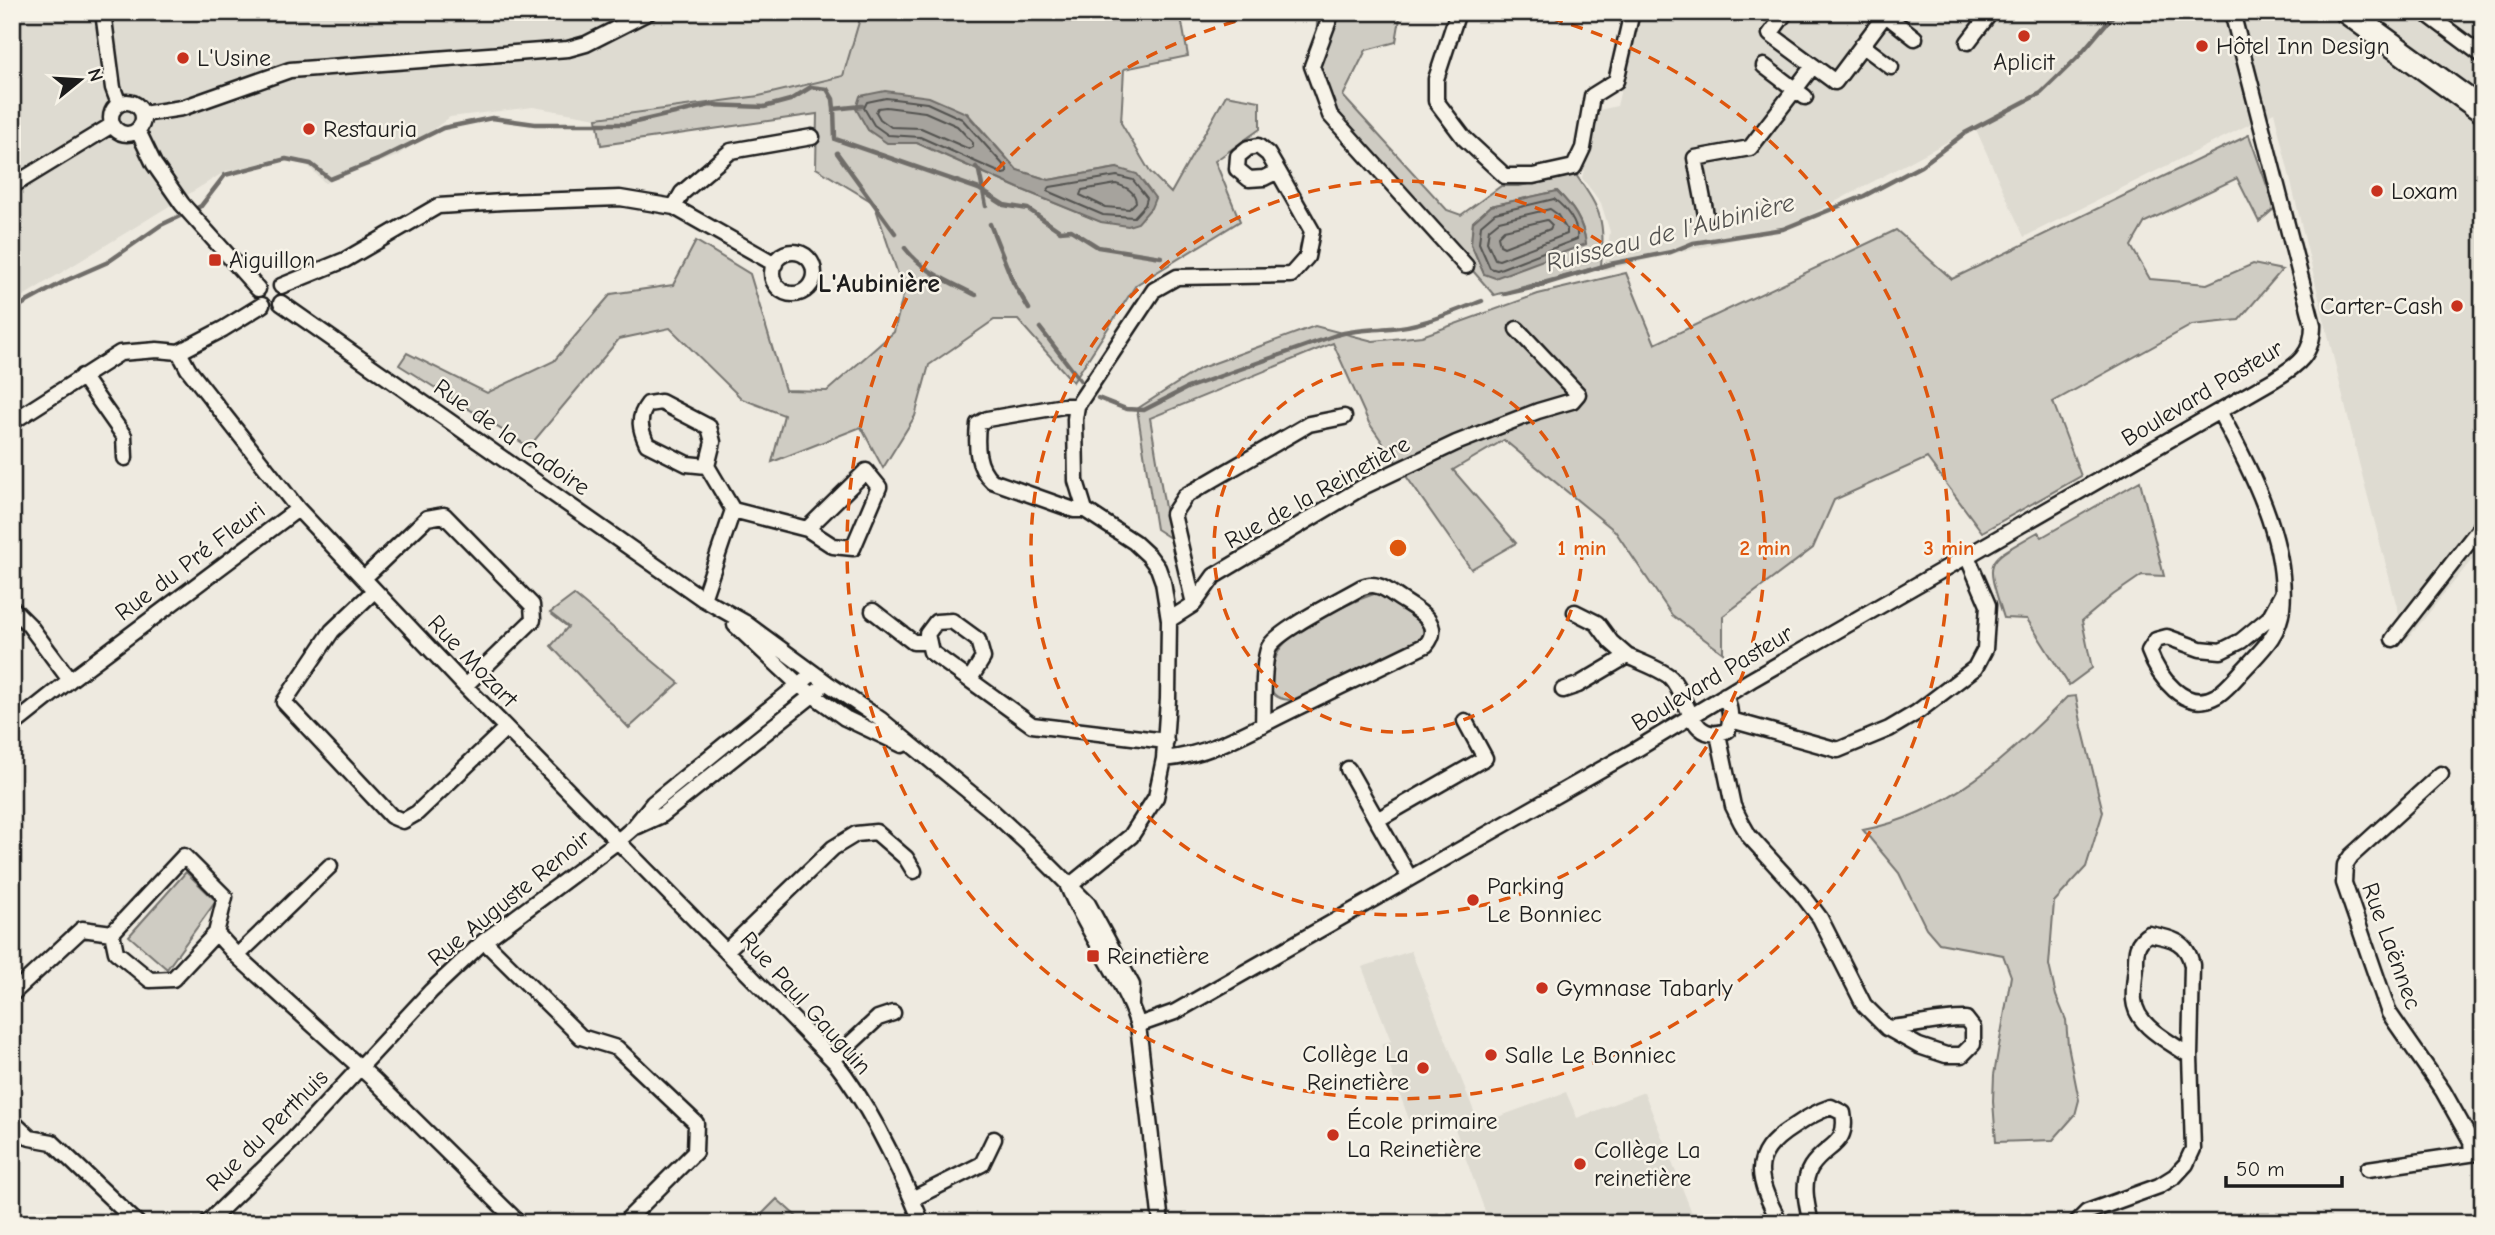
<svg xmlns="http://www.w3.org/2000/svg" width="2495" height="1235" font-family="'Comic Neue',sans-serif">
	<rect width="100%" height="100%" fill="#eeeae0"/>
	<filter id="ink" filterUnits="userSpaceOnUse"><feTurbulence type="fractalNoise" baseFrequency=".0143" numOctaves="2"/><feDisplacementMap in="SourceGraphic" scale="14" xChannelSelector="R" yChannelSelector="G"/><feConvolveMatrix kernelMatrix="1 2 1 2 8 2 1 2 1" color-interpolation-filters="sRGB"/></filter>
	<g filter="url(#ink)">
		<path fill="#dedbd1" d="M 12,12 L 862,12 L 843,76 L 759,96 L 597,118 L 533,107 L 450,117 L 397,156 L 325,183 L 301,159 L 226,171 L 12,303 Z
			M 1639,12 L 2483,12 L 2483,546 L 2406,641 L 2359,463 L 2274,112 L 2024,237 L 1975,127 L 1788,227 L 1604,270 L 1610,232 L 1601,203 L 1582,178 L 1599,110 L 1617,106 Z
			M 1411,951 L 1479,1124 L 1566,1092 L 1577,1118 L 1644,1092 L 1696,1223 L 1464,1223 L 1486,1214 L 1450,1115 L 1413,1130 L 1381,1044 L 1391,1041 L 1362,967 Z"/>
		<path fill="#cfccc3" stroke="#767470" stroke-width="2" fill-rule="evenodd" d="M 862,12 L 1180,12 L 1188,56 L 1124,69 L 1121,123 L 1150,172 L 1171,193 L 1226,95 L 1260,101 L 1260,129 L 1215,161 L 1240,221 L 1136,285 L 1073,382 L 1018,320 L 994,320 L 929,365 L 915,416 L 883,468 L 861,427 L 772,462 L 784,415 L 742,399 L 670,328 L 619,339 L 529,447 L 399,365 L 407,353 L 487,393 L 554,361 L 611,294 L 673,285 L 696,241 L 750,274 L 785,390 L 827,391 L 894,332 L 904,292 L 874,203 L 816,168 L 817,114 L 601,145 L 597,118 L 759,96 L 843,76 ZM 967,113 L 1017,170 L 1049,180 L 1117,168 L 1102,222 L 1018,188 L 917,143 Z
			M 1312,12 L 1401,12 L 1396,42 L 1366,50 L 1343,96 L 1447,210 L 1461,215 L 1501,186 L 1519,186 L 1576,175 C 1602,212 1605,220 1601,266 L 1494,295 L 1334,112 L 1316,65 L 1317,20 ZM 1557,191 C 1573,207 1583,221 1586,243 L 1484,274 L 1471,244 L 1473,222 L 1491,206 Z
			M 2249,135 L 2275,208 L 2259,222 L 2237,178 L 2145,222 L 2131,246 L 2150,279 L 2207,284 L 2253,264 L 2282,270 L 2239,320 L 2192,325 L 2053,402 L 2081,476 L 1982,532 L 1927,458 L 1834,500 L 1813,548 L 1723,616 L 1723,653 L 1672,615 L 1615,531 L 1504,440 L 1453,470 L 1516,543 L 1471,569 L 1369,423 L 1333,343 L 1150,418 L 1170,538 L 1156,529 L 1137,409 L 1201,368 L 1315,326 L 1373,341 L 1422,336 L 1538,294 L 1626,273 L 1655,344 L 1896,230 L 1952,279 Z
			M 2140,481 L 2164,576 L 2142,575 L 2113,595 L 2082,621 L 2092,668 L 2069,685 L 2027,619 L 2004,618 C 1985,557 1983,564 2038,532 L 2042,537 Z
			M 1377,593 L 1422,623 L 1424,634 L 1421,638 L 1293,700 C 1284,700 1273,698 1271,688 C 1269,677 1275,654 1282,646 C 1297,628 1354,600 1377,593 Z
			M 574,595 L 679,683 L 629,728 L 551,646 L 568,627 L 550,613 Z
			M 2076,696 L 2082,727 L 2103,812 L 2086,867 L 2054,902 L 2049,965 L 2056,996 L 2066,1020 L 2068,1045 L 2079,1100 L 2075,1115 L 2053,1140 L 1996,1142 L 1993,1101 L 1994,1075 L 2011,976 L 2003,955 L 1939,943 L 1926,928 L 1899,873 L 1863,830 C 1946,815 2010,755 2067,697 Z
			M 186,872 L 216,901 L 167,969 L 129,936 Z
			M 777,1199 L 797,1217 L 834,1221 L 834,1223 L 753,1223 Z"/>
		<path fill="#a6a39d" stroke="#6f6d69" stroke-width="2" d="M 885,91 L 929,97 L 966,113 L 1017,170 L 1049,180 L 1117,168 L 1137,174 L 1155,198 L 1151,208 L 1138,223 L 1128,226 L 1101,222 L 1018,188 L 917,143 L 887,143 L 868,130 L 856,109 L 860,96 Z
			M 1557,191 C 1573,207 1583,221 1586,244 L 1495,278 L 1484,274 L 1471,244 L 1473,222 L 1491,206 Z"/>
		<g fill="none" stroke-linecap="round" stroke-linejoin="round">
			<path stroke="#535250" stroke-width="2" d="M 886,98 L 927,103 L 962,119 L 1007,169 L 1007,173 L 1003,174 L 920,137 L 888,135 L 874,125 L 864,108 L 867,102 Z
				M 886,107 L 925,112 L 957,126 L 973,143 L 973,147 L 969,149 L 921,128 L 891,127 L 880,119 L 876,112 L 878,108 Z
				M 1117,176 L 1133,180 L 1147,198 L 1145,205 L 1134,217 L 1103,215 L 1047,191 L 1050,187 Z
				M 1116,184 C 1126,187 1135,191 1136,202 L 1129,209 L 1105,207 L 1080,195 L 1082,190 Z
				M 1554,199 C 1566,208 1579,224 1577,239 L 1497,270 L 1490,268 L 1479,243 L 1481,225 L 1495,213 Z
				M 1550,209 L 1557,214 L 1567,230 L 1567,234 L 1499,260 L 1495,259 L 1487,242 L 1489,229 L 1499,221 Z
				M 1547,220 L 1552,225 L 1550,229 L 1504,247 L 1500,245 L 1498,236 L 1504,230 Z"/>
			<path stroke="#6f6d69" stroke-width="4.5" d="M 834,109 L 835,139 L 979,189 L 1004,205 L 1028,209 L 1060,231 L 1071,230 L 1098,247 L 1161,257
				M 837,153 L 895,233
				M 976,167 L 979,171 L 986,206
				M 990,224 L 1013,282 L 1029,309
				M 905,248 C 923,272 950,282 976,295
				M 1504,294 L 1531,288 L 1610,264 L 1671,252 L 1693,243 L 1783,229 L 1864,196 L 1921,166 L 1965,133 L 2041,93 L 2077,58 L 2116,12
				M 12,310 L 67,280 L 108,262 L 161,225 L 201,206 L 225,175 L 286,159 L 311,164 L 330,179 L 380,159 L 443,128 L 492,118 L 535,124 L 627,124 L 710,105 L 764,107 L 790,100 L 811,87 L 827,89 L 833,99 L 834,109 L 862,106
				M 1040,328 L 1080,380
				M 1098,398 L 1126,409 L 1144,410 L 1187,388 L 1336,335 C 1356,329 1371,330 1391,328 C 1423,326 1452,312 1482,301"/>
			<g stroke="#1c1c1c" stroke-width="19">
				<path id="street" d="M 103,12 L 113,88 L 119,104
					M 1332,12 L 1312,66 L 1330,115 L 1466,266
					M 1458,12 L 1436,79 L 1436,101 L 1464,138 L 1505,176 L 1533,176 L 1574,167 L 1583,148 L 1592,96 L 1616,81 L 1632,12
					M 1786,12 L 1770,34 L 1835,82 L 1885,15
					M 1882,12 L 1915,38
					M 2424,12 L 2483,56
					M 1968,42 L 1991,12
					M 1862,45 L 1891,67
					M 1764,66 L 1805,97
					M111 118a16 16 0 1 1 32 0a16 16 0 1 1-32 0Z
					M 143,114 L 182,108 L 290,70 L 568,49 L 586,44 L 649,12
					M 138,131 L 154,164 L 182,204 L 258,289
					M 12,186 L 112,125
					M 674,207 L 682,193 L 731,151 L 812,137
					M 1706,215 L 1695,158 L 1750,148 L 1813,66
					M772 273a21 21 0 1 1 42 0a21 21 0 1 1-42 0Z
					M 281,286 L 345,260 L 438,206 L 503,202 L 620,198 L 674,207 L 775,264
					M 281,303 L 703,599 L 744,622 L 827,683 L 880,719 L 990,809 L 1030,846 L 1088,904 L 1132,985 L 1131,1004
					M 82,376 L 124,436 L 125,458
					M 1077,406 L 1064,406 L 987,419 L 978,424 C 976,445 976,467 992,481 L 1074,510 L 1085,510
					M 2219,411 C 2250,468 2289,542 2282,608 C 2280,633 2263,649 2247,666 C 2238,675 2227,690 2216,696 C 2185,714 2158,676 2149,651 L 2156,640 L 2167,637 L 2200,649 L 2221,651 L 2241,641 L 2269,618 L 2282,594
					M 12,422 L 120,353 L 157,350 L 179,352
					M 707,466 L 687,464 L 647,444 C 640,429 637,418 648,404 L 661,402 L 709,427 L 713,442 L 707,466 L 733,510
					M 298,509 L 465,686 L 835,1062 C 869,1105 901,1172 922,1223
					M 364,578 L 427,518 L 444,515 L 532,605 L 533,620 L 465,686
					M 374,591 L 332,631 L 284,702 L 391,816 L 403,821 L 417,813 L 506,728
					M 703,599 L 733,510 L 807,529 L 833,546 L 853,548 L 879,487 L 866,471 L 807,529
					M 1194,604 L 1173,514 L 1185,496 L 1309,424 L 1344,417
					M 14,610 L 29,625 L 70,680
					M 873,611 L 913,642 L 929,642
					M 1575,612 L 1597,623 L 1611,642 L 1627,656
					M 1169,620 L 1194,604 L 1214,576 L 1363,487 L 1456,443 L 1538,411 L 1572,401 L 1578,394 L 1517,329
					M 735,625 L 799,685 L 845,718 L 902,745
					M 2393,639 L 2483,524
					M 970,679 L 983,658 L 978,640 L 952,621 L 936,622 L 927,634 L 931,652 L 1032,725 L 1166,741
					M 1563,690 L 1578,685 L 1627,656 C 1638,661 1663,670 1671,678 C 1689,698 1691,747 1728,730 C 1732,717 1730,707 1725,695
					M 1731,720 L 1838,750 L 1889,729 L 1916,713 L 1975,668 L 1985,649 L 1988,605 L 1967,556
					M 12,726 L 70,680 L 298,509 L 188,369 L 179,352 L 223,329 L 262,305
					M 1718,734 L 1733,806 L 1741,822 L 1749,836 L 1801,893 L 1820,918 L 1864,1005 L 1887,1028 L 1919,1046 L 1946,1055 L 1962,1055 L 1973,1044 L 1973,1028 L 1966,1019 C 1940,1018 1914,1027 1887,1028
					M 1164,759 C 1210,755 1249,731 1290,711 C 1335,689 1381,667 1426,645 C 1444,624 1418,610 1402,600 C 1394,595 1386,588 1378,586 C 1372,584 1368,585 1362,587 C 1342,599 1278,630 1269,647 C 1262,662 1264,707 1263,725
					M 1348,769 L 1409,877
					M 2441,774 L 2351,856 L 2345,865 L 2344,883 L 2389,1013 L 2443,1091 L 2471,1141 L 2472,1153
					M 1377,820 L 1485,758 L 1465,721
					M 638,826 L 662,815 L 819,690
					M 1068,887 L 1131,836 L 1156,797 L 1164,759 L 1168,699 L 1169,620 L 1163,582 L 1158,568 L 1149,556 L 1134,542 L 1085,510 L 1076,481 L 1075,419 L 1077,406 L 1154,290 L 1177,277 L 1291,275 L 1307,257 L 1312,231 L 1278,171 L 1264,178 L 1249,179 L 1237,169 L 1238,156 L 1248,148 L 1258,146 L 1268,154 L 1278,171
					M 1069,889 C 1089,936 1123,978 1138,1025 L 1161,1223
					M 216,933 L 173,979 L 150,980 L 116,952 L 112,933 L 184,856 L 225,897 L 216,933 L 237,956 L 374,1080 L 519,1223
					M 484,941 L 581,1037 L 617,1048 L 696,1123 L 695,1152 L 624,1223
					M 727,950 L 833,848 L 856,834 L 876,832 L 906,858 L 914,871
					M 237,956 L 330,866
					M 12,994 L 82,929 L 112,933
					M 1138,1025 L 1175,1012 L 1637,749 L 1751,680 L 2275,379 C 2298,365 2313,354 2313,325 L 2232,12
					M 833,1060 L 878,1018 L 893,1013
					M 14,1123 L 30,1138 L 52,1142 L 137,1223
					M 2368,1169 L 2483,1152
					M 912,1199 L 982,1164 L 994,1139
					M 207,1223 L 290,1143 L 431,991 L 467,957 L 484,941 L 618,841 L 633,828 L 653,803 L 813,673
					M 1780,1223 C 1758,1180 1747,1156 1793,1127 C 1806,1118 1816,1112 1831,1107 L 1843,1113 C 1849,1146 1826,1144 1811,1167 C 1801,1183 1807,1206 1811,1223
					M 2076,1223 L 2087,1212 L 2159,1186 L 2175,1176 L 2186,1164 L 2193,1149 L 2190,1056 L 2192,965 C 2187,941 2172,938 2149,934 C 2135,942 2136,953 2136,967 C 2135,978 2133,989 2134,1000 C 2136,1027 2171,1042 2190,1056"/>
			</g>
			<g stroke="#1c1c1c" stroke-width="28">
				<path id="primary" d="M 2347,12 L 2483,111"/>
			</g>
			<use href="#street" stroke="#f7f3e8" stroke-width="14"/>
			<use href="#primary" stroke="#f7f3e8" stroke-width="23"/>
		</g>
	</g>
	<g fill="none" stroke="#de560d" stroke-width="3.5" stroke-dasharray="12 9">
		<circle cx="1398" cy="548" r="184"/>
		<circle cx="1398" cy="548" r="367"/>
		<path d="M1531 13A551 551 0 1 1 1265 13"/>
	</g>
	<g fill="#c8321e" stroke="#f7f3e8" stroke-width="2.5">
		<circle cx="2024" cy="36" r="7"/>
		<circle cx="2202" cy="46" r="7"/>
		<circle cx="183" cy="58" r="7"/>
		<circle cx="309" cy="129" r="7"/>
		<circle cx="2377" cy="191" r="7"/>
		<rect x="208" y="253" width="14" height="14" rx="3.5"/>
		<circle cx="2457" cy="306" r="7"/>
		<circle cx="1473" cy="900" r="7"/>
		<rect x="1086" y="949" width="14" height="14" rx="3.5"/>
		<circle cx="1542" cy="988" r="7"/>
		<circle cx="1491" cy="1055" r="7"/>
		<circle cx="1423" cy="1068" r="7"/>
		<circle cx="1333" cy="1135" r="7"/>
		<circle cx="1580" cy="1164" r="7"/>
	</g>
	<g text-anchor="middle" stroke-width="5" stroke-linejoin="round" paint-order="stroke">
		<g font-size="24" fill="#1c1c1c" stroke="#f7f3e8" text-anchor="start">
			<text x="2216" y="54">Hôtel Inn Design</text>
			<text x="197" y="66">L'Usine</text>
			<text x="2024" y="70" text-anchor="middle">Aplicit</text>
			<text x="323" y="137">Restauria</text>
			<text x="2391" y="199">Loxam</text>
			<text x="229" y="268">Aiguillon</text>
			<text x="2443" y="314" text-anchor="end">Carter-Cash</text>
			<text x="1487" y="894">Parking<tspan x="1487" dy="28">Le Bonniec</tspan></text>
			<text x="1107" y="964">Reinetière</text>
			<text x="1556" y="996">Gymnase Tabarly</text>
			<text x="1409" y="1062" text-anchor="end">Collège La<tspan x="1409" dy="28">Reinetière</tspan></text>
			<text x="1505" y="1063">Salle Le Bonniec</text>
			<text x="1347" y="1129">École primaire<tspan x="1347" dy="28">La Reinetière</tspan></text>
			<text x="1594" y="1158">Collège La<tspan x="1594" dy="28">reinetière</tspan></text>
		</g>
		<g font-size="24" fill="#1c1c1c" stroke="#f7f3e8">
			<text transform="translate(2202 393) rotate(-31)" y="8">Boulevard Pasteur</text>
			<text transform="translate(512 437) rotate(35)" y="8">Rue de la Cadoire</text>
			<text transform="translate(1317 492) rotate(-29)" y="8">Rue de la Reinetière</text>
			<text transform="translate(190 561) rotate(-37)" y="8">Rue du Pré Fleuri</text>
			<text transform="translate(473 661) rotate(46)" y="8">Rue Mozart</text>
			<text transform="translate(1712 678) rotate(-31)" y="8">Boulevard Pasteur</text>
			<text transform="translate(509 898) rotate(-39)" y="8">Rue Auguste Renoir</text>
			<text transform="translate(2392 946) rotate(70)" y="8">Rue Laënnec</text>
			<text transform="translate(806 1003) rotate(48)" y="8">Rue Paul Gauguin</text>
			<text transform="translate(267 1130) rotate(-45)" y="8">Rue du Perthuis</text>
		</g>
		<g font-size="26" font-style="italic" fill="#535250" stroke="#f7f3e8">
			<text transform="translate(1670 232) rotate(-14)" y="9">Ruisseau de l'Aubinière</text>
		</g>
		<g font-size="26" font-weight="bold" fill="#1c1c1c" stroke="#f7f3e8">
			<text x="879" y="292">L'Aubinière</text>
		</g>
	</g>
	<circle cx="1398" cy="548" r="10" fill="#de560d" stroke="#f7f3e8" stroke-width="3.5"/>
	<g font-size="21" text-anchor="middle" font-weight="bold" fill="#de560d" stroke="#f7f3e8" stroke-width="5" stroke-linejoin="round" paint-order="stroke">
		<text x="1582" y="555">1 min</text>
		<text x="1765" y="555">2 min</text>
		<text x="1949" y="555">3 min</text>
	</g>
	<rect width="2495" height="1235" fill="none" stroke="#f7f3e8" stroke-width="42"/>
	<rect x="21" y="21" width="2453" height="1193" fill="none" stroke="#1c1c1c" stroke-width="2.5" filter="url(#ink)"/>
	<g transform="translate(80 80) rotate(72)" stroke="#f7f3e8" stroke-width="5" paint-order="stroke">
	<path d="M0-5L12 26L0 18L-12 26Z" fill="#1c1c1c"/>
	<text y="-10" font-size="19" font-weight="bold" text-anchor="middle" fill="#1c1c1c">N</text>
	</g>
	<path d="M2226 1176v10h116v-10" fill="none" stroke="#1c1c1c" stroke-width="3.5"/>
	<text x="2236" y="1176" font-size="21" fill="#1c1c1c" stroke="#f7f3e8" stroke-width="5" paint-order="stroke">50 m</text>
</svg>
